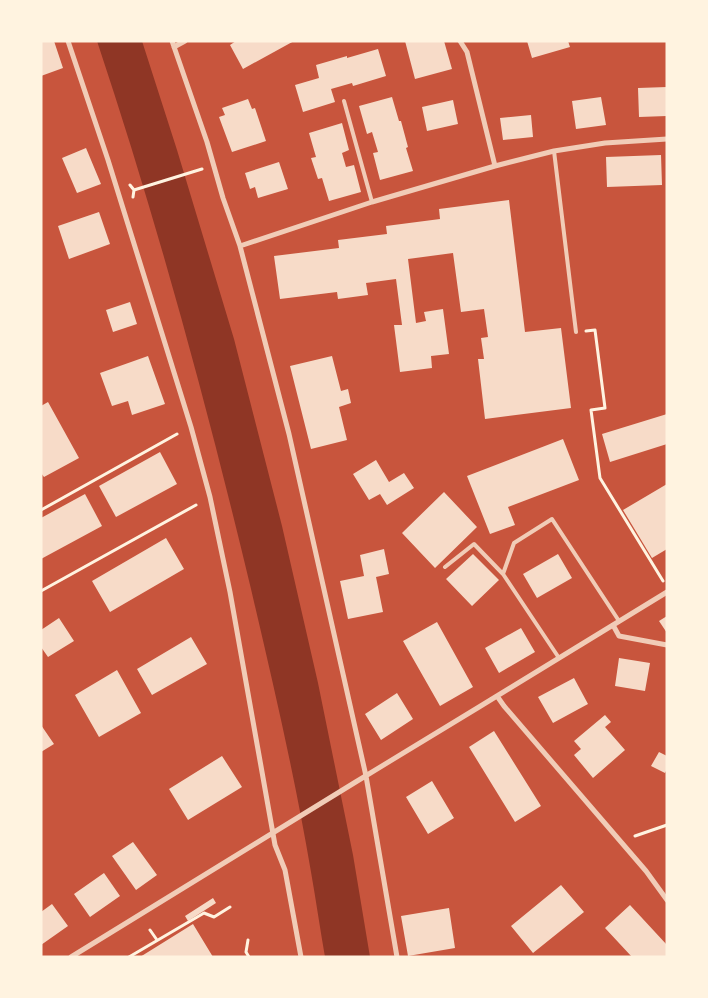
<svg xmlns="http://www.w3.org/2000/svg" width="708" height="998" font-family="'Roboto Condensed',sans-serif">
	<rect width="100%" height="100%" fill="#c8553d"/>
	<path fill="#8f3625" d="M 97,41 L 142,41 L 177,150 L 234,339 L 282,526 L 318,683 L 353,855 L 370,957 L 325,957 C 320,929 316,900 311,872 C 295,777 273,683 251,589 C 207,405 157,221 97,41 Z"/>
	<path fill="#f7dbc8" d="M 41,41 L 54,41 L 63,68 L 41,76 Z
		M 236,41 L 294,41 L 243,69 L 230,45 Z
		M 405,41 L 444,41 L 452,69 L 415,79 Z
		M 527,41 L 568,41 L 570,47 L 532,58 Z
		M 378,49 L 386,76 L 353,86 L 352,83 L 331,89 L 335,102 L 303,112 L 295,85 L 319,78 L 316,65 L 347,56 L 347,58 Z
		M 667,87 L 667,116 L 639,117 L 638,88 Z
		M 392,97 L 399,121 L 401,121 L 408,147 L 406,148 L 413,171 L 380,180 L 373,153 L 378,152 L 372,132 L 367,134 L 359,106 Z
		M 601,97 L 606,125 L 576,129 L 572,101 Z
		M 248,99 L 252,109 L 255,108 L 266,141 L 232,152 L 219,117 L 225,115 L 222,108 Z
		M 453,100 L 458,124 L 427,131 L 422,107 Z
		M 531,115 L 533,137 L 503,140 L 500,118 Z
		M 342,123 L 349,150 L 342,153 L 346,167 L 354,165 L 361,192 L 329,201 L 322,178 L 318,179 L 311,158 L 316,157 L 309,133 Z
		M 86,148 L 101,184 L 77,193 L 62,158 Z
		M 661,155 L 662,185 L 607,187 L 606,157 Z
		M 279,162 L 288,189 L 258,198 L 255,187 L 250,189 L 245,173 Z
		M 509,200 L 525,332 L 561,328 L 571,408 L 485,419 L 478,359 L 484,359 L 481,338 L 488,337 L 484,309 L 461,312 L 453,253 L 408,259 L 416,323 L 426,321 L 424,312 L 443,309 L 449,354 L 431,356 L 432,368 L 400,372 L 394,325 L 402,325 L 396,279 L 366,283 L 368,295 L 338,299 L 337,292 L 280,299 L 274,256 L 339,248 L 338,240 L 387,234 L 386,226 L 440,219 L 439,209 Z
		M 99,212 L 110,244 L 69,259 L 58,226 Z
		M 130,302 L 137,324 L 113,332 L 106,310 Z
		M 148,356 L 165,404 L 132,415 L 128,401 L 112,406 L 100,373 Z
		M 332,356 L 341,391 L 348,389 L 351,403 L 339,407 L 347,440 L 311,449 L 290,366 Z
		M 48,402 L 79,458 L 44,477 L 41,473 L 41,406 Z
		M 667,414 L 667,444 L 610,462 L 602,434 Z
		M 563,439 L 579,480 L 508,507 L 515,525 L 490,534 L 467,476 Z
		M 160,452 L 177,484 L 116,517 L 99,486 Z
		M 376,460 L 389,482 L 404,473 L 414,488 L 387,505 L 380,494 L 369,500 L 353,474 Z
		M 667,484 L 667,549 L 652,558 L 623,510 Z
		M 444,492 L 477,527 L 435,568 L 402,533 Z
		M 85,494 L 102,526 L 41,559 L 41,518 Z
		M 166,538 L 184,569 L 110,612 L 92,581 Z
		M 384,549 L 389,574 L 376,577 L 383,612 L 348,619 L 340,581 L 364,576 L 360,555 Z
		M 473,554 L 499,580 L 472,606 L 446,579 Z
		M 558,554 L 572,578 L 537,598 L 523,574 Z
		M 667,616 L 667,633 L 659,621 Z
		M 59,618 L 74,641 L 48,657 L 41,647 L 41,630 Z
		M 437,622 L 473,687 L 440,706 L 403,641 Z
		M 521,628 L 535,652 L 499,673 L 485,648 Z
		M 191,637 L 207,664 L 152,695 L 137,669 Z
		M 619,658 L 650,663 L 645,691 L 615,686 Z
		M 117,670 L 141,713 L 99,737 L 75,695 Z
		M 574,678 L 588,704 L 553,723 L 538,697 Z
		M 397,693 L 413,719 L 381,740 L 365,714 Z
		M 605,715 L 611,722 L 605,727 L 625,750 L 593,778 L 574,755 L 581,749 L 574,741 Z
		M 41,725 L 54,744 L 41,752 Z
		M 494,731 L 541,806 L 515,822 L 469,747 Z
		M 659,752 L 667,756 L 667,769 L 665,773 L 651,766 Z
		M 222,756 L 242,787 L 188,820 L 169,789 Z
		M 432,781 L 454,818 L 428,834 L 406,797 Z
		M 133,842 L 157,875 L 136,890 L 112,856 Z
		M 104,873 L 120,896 L 90,917 L 74,894 Z
		M 561,885 L 584,912 L 533,953 L 511,926 Z
		M 213,898 L 216,903 L 188,921 L 185,916 Z
		M 52,904 L 68,926 L 41,945 L 41,912 Z
		M 630,905 L 667,945 L 667,957 L 632,957 L 605,928 Z
		M 449,908 L 455,948 L 408,956 L 401,916 Z
		M 193,924 L 213,957 L 140,957 Z"/>
	<g fill="none" stroke-linecap="round" stroke-linejoin="round">
		<path stroke="#fff3e0" stroke-width="3" d="M 130,185 L 134,190 L 133,197
			M 134,190 L 202,169
			M 586,331 L 595,330 L 605,408 L 591,410 L 600,478 L 663,581
			M 41,510 L 177,434
			M 41,591 L 196,505
			M 635,836 L 667,825
			M 150,930 L 157,940
			M 248,940 L 246,952 L 249,957
			M 129,957 L 204,913 L 214,917 L 230,907"/>
		<path stroke="#f1ccb7" stroke-width="4" d="M 344,101 L 372,202
			M 554,151 L 576,332
			M 445,567 L 474,544 L 503,574 L 559,658
			M 503,574 L 514,543 L 552,519 L 619,621"/>
		<path stroke="#f1ccb7" stroke-width="5" d="M 68,41 L 108,160 L 191,427 L 210,497 L 230,592 L 275,845 L 285,870 L 301,957
			M 172,41 L 207,142 L 223,198 L 240,246 L 289,434 L 366,776 L 397,957
			M 460,41 L 467,52 L 495,166
			M 174,47 L 185,41
			M 240,246 L 372,202 L 495,166 L 554,151 L 605,143 L 667,139
			M 613,625 L 619,636 L 667,645
			M 497,696 L 504,706 L 646,871 L 667,900
			M 71,957 L 354,783 L 479,707 L 667,592"/>
	</g>
	<rect width="708" height="998" fill="none" stroke="#fff3e0" stroke-width="85"/>
</svg>
